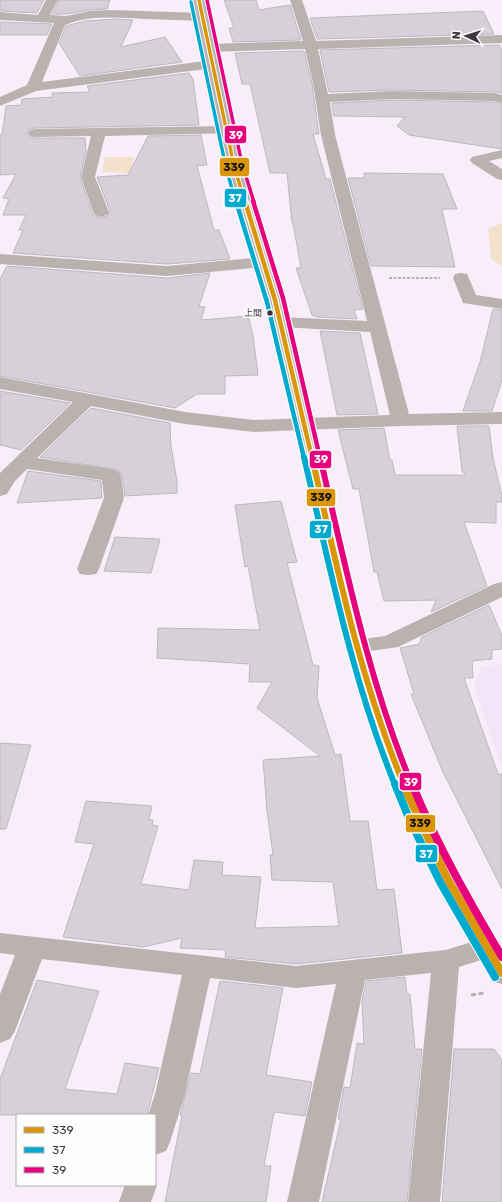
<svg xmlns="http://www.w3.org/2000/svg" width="502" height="1202" font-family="Rubik,'Noto Sans JP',sans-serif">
	<rect width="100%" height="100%" fill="#f7eefa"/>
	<path fill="#f3e4f8" d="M 502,663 L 502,765 L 501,765 L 474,687 L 481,667 Z"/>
	<path fill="#f3e1cc" d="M 105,157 L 134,157 L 131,173 L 102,172 Z
		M 502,223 L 502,266 L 491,259 L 488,229 Z"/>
	<path fill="#d7d0d9" stroke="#beb7c0" d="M 0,0 L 44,0 L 37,13 L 0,11 Z
		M 59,0 L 110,0 L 107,9 L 89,10 L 66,14 L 52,14 Z
		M 224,0 L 256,0 L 259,10 L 290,5 L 301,40 L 233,42 L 229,28 L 234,28 Z
		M 483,11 L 494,34 L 317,39 L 310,18 Z
		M 116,19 L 133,20 L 121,47 L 165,37 L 182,62 L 80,76 L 59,43 L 66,26 L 85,21 Z
		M 0,22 L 52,24 L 47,35 L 0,35 Z
		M 499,45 L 502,50 L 502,93 L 494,92 L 391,90 L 329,92 L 320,50 Z
		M 304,51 L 312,83 L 319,134 L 313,134 L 326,179 L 330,179 L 363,309 L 354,310 L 357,319 L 317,317 L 312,315 L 296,268 L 301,268 L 293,223 L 292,223 L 287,173 L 270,173 L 250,84 L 242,84 L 235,53 Z
		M 189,73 L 193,79 L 199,125 L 35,128 L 29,129 L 27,134 L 30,137 L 35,138 L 85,138 L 86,152 L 80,177 L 92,213 L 95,216 L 101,218 L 107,216 L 110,211 L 97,177 L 128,175 L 148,136 L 201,135 L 207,165 L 197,166 L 214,230 L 219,230 L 230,259 L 167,264 L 13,253 L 23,230 L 19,230 L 26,215 L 3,215 L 9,199 L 3,198 L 16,174 L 0,175 L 0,135 L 2,135 L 6,106 L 21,105 L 22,99 L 53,97 L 52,93 L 90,92 L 87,86 Z
		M 391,100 L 494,102 L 502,104 L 502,149 L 409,135 L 397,126 L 405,117 L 334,116 L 332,103 Z
		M 364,173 L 443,174 L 457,209 L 442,209 L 455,267 L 371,266 L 348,178 L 364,178 Z
		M 7,266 L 167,278 L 210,273 L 199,306 L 205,307 L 201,320 L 248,316 L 253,335 L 258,375 L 225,376 L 225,394 L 197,394 L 175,408 L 0,376 L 0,279 Z
		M 493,309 L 502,310 L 502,380 L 492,411 L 463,411 L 480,362 Z
		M 320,331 L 360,333 L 378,414 L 337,415 Z
		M 0,391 L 70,403 L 21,450 L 0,445 Z
		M 91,408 L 170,423 L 171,446 L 177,481 L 177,493 L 125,496 L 122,475 L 118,470 L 40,457 Z
		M 457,426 L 489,426 L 493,458 L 502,496 L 502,502 L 496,502 L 496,523 L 464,522 L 487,586 L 431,612 L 436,600 L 384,601 L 377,572 L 374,572 L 359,489 L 353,489 L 338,430 L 384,428 L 390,460 L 392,460 L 395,475 L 466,475 L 462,471 Z
		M 28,471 L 101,481 L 102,498 L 17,503 Z
		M 281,501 L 297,562 L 287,563 L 313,665 L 319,666 L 317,698 L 335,755 L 341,754 L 350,821 L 368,821 L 377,890 L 394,889 L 402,953 L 296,964 L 225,957 L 226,950 L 180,948 L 182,938 L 144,947 L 63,937 L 94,844 L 75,842 L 86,801 L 152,806 L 149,820 L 153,820 L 152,825 L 158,826 L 141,884 L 189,890 L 194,860 L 223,862 L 222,875 L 261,877 L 255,928 L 339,926 L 333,882 L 272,880 L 270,855 L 273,855 L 267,810 L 263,760 L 320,756 L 257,708 L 272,682 L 249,682 L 250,664 L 157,658 L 158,628 L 260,630 L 248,566 L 245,567 L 235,505 Z
		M 115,537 L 160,539 L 151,573 L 104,571 Z
		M 489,605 L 502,636 L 502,649 L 492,650 L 492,659 L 472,661 L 473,678 L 464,678 L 498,774 L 502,774 L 502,889 L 442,770 L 411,694 L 414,694 L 400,648 L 419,644 L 422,637 Z
		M 0,743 L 31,745 L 6,829 L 0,829 Z
		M 405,977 L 407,994 L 410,994 L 415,1049 L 422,1049 L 407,1202 L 322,1202 L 341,1119 L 338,1119 L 344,1087 L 350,1088 L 357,1043 L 364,1044 L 362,1002 L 366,981 Z
		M 37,980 L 99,991 L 65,1089 L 117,1094 L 125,1063 L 159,1068 L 147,1115 L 0,1115 L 0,1079 Z
		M 220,981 L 283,988 L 266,1075 L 312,1082 L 305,1116 L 274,1112 L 264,1166 L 271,1166 L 266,1202 L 165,1202 L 182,1115 L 180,1115 L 191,1073 L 200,1074 Z
		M 454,1049 L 494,1049 L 502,1060 L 502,1202 L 442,1202 Z"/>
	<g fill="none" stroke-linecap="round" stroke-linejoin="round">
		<path stroke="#b6b0ae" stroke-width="2" stroke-dasharray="3 1.5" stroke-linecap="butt" d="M 389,278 L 440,278"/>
		<path stroke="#b6b0ae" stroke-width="3" stroke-dasharray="5 2.5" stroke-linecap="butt" d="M 471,995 L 484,993"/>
		<path fill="#b9b2af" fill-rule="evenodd" d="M 46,0 L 58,0 L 50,15 L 66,16 L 89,11 L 110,10 L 203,13 L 207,14 L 209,17 L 207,20 L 203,21 C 185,20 166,20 147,19 C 120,18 91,14 65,25 L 42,82 L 213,60 L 218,61 L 220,64 L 218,67 L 213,68 L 36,91 L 0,106 L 0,97 L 27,85 L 54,23 L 0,20 L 0,12 L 38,15 Z
			M 290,0 L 302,0 L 316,41 L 502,35 L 502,43 L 318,49 L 328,94 L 391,91 L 494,93 L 502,95 L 502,103 L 494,101 L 391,99 L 330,102 L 335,135 L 409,414 L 502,412 L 502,424 L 401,426 L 254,432 L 185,424 L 91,406 L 37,458 L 111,469 L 118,471 L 121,475 L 124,498 L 99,569 L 96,574 L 88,575 L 80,574 L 77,569 L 104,498 L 102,480 L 27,469 L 15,481 L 7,494 L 0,496 L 0,473 L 73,402 L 0,389 L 0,377 L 185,412 L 254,420 L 390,415 L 370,332 L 281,327 L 275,326 L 272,322 L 275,318 L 281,317 L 367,321 L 321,135 L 313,83 L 305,49 L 210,52 L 205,51 L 204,48 L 205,45 L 210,44 L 303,41 Z
			M 227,126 L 232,127 L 234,130 L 232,133 L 105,136 L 95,177 L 109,212 L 107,215 L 101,217 L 95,215 L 93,212 L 81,177 L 91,136 L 35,137 L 30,136 L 28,133 L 30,130 L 35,129 Z
			M 502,150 L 502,158 L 489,161 L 502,169 L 502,180 L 497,179 L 472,163 L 470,160 L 472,157 Z
			M 0,254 L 167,266 L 263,257 L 269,259 L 271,262 L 269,265 L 263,267 L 167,276 L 0,264 Z
			M 461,273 L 467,274 L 476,295 L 502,299 L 502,309 L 463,303 L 453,278 L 455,274 Z
			M 502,582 L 502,597 L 398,647 L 357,653 L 349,651 L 346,646 L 349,641 L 385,636 L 494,584 Z
			M 0,933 L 296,966 L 446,950 L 487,937 L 497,941 L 501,948 L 497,955 L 459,967 L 440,1202 L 408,1202 L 431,973 L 365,980 L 319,1202 L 287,1202 L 336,984 L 296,988 L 210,978 L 185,1094 L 170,1142 L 166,1151 L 155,1155 L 155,1115 L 148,1115 L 155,1094 L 182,975 L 42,959 L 15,1031 L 10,1039 L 0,1043 L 0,994 L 15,955 L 0,953 Z
			M 155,1181 L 157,1185 L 151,1202 L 119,1202 L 125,1185 L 155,1185 Z"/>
		<path fill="#bab2b2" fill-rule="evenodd" d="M 193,0 L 205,0 L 241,166 L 284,300 L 357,605 L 376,675 L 399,745 L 428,812 L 461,878 L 502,949 L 502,984 L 492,981 L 434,878 L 402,812 L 375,745 L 358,693 L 335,605 L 267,300 L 227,166 Z"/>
		<g stroke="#fdfdfd" stroke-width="5.5">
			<path id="bus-1-far3" d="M 199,0 L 234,166 L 245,202"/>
		</g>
		<g stroke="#fdfdfd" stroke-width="7">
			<path id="bus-1-far2" d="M 245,201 L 275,300 L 312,458"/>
		</g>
		<g stroke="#fdfdfd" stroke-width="9">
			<path id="bus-1-far1" d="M 312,457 C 337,568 360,680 404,785"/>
		</g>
		<g stroke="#fdfdfd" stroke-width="10">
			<path id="bus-1" d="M 403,784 L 447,878 L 502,973"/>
		</g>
		<g stroke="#fdfdfd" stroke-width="5.5">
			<path id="bus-2-far3" d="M 191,2 L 226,168 L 236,202"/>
		</g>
		<g stroke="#fdfdfd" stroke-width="7">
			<path id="bus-2-far2" d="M 236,201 L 267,302 L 304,458"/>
		</g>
		<g stroke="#fdfdfd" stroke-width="9">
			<path id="bus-2-far1" d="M 304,457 C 330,568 352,680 395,785"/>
		</g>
		<g stroke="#fdfdfd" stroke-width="10">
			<path id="bus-2" d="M 395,784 L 408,816 L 440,882 L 495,977"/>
		</g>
		<g stroke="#fdfdfd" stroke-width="5.5">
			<path id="bus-3-far3" d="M 207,0 L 242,164 L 254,202"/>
		</g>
		<g stroke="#fdfdfd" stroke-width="7">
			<path id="bus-3-far2" d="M 253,201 L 283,298 L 320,458"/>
		</g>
		<g stroke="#fdfdfd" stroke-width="9">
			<path id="bus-3-far1" d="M 320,457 C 346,568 368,680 412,785"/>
		</g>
		<g stroke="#fdfdfd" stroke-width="10">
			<path id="bus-3" d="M 412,784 C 437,845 469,901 502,957"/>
		</g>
		<use href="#bus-1-far3" stroke="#db9509" stroke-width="3.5"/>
		<use href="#bus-1-far2" stroke="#db9509" stroke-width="4.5"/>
		<use href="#bus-1-far1" stroke="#db9509" stroke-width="6"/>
		<use href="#bus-1" stroke="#db9509" stroke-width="8"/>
		<use href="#bus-2-far3" stroke="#00a9ce" stroke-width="3.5"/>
		<use href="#bus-2-far2" stroke="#00a9ce" stroke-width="4.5"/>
		<use href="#bus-2-far1" stroke="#00a9ce" stroke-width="6"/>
		<use href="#bus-2" stroke="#00a9ce" stroke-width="8"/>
		<use href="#bus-3-far3" stroke="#e5007d" stroke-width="3.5"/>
		<use href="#bus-3-far2" stroke="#e5007d" stroke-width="4.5"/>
		<use href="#bus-3-far1" stroke="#e5007d" stroke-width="6"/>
		<use href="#bus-3" stroke="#e5007d" stroke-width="8"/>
	</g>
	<circle fill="#3c373e" stroke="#fdfdfd" stroke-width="1.5" cx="270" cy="313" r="3.5"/>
	<g text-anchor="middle" stroke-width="3.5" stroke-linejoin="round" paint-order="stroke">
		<g font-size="9" fill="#3c373e" stroke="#fdfdfd" text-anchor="end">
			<text x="262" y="316">上間</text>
		</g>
	</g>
	<g stroke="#fdfdfd" stroke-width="1.5">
		<rect x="224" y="125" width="23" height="19" rx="4" fill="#e5007d"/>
		<rect x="219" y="157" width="31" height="20" rx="4" fill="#db9509"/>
		<rect x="224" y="188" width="23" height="20" rx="4" fill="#00a9ce"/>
		<rect x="309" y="450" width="23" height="19" rx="4" fill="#e5007d"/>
		<rect x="306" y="488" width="30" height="19" rx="4" fill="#db9509"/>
		<rect x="309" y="520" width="23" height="19" rx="4" fill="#00a9ce"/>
		<rect x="399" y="772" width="23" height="19" rx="4" fill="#e5007d"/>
		<rect x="405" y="814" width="31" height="19" rx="4" fill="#db9509"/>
		<rect x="415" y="844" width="23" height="19" rx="4" fill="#00a9ce"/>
	</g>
	<g font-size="11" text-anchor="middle" font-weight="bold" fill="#fff">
		<text x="236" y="139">39</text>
		<text x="235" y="202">37</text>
		<text x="321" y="463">39</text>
		<text x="321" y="533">37</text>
		<text x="411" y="786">39</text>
		<text x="426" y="858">37</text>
	</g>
	<g font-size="11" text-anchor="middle" font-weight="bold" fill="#111">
		<text x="234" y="171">339</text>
		<text x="321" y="501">339</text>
		<text x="420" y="827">339</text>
	</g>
	<rect x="16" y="1114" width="140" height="72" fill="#fdfdfd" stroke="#b0aeb1"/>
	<rect x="24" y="1127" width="20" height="6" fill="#db9509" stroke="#b0aeb1"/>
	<text x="52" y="1134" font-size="12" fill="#3c373e">339</text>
	<rect x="24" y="1147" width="20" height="6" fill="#00a9ce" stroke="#b0aeb1"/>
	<text x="52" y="1154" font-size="12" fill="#3c373e">37</text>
	<rect x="24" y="1167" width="20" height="6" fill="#e5007d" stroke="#b0aeb1"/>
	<text x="52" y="1174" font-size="12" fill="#3c373e">39</text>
	<g transform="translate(466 36) rotate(274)" stroke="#fdfdfd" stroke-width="3" paint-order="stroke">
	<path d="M0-3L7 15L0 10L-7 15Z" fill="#3c373e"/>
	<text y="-6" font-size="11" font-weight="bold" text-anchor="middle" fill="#3c373e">N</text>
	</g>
</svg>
